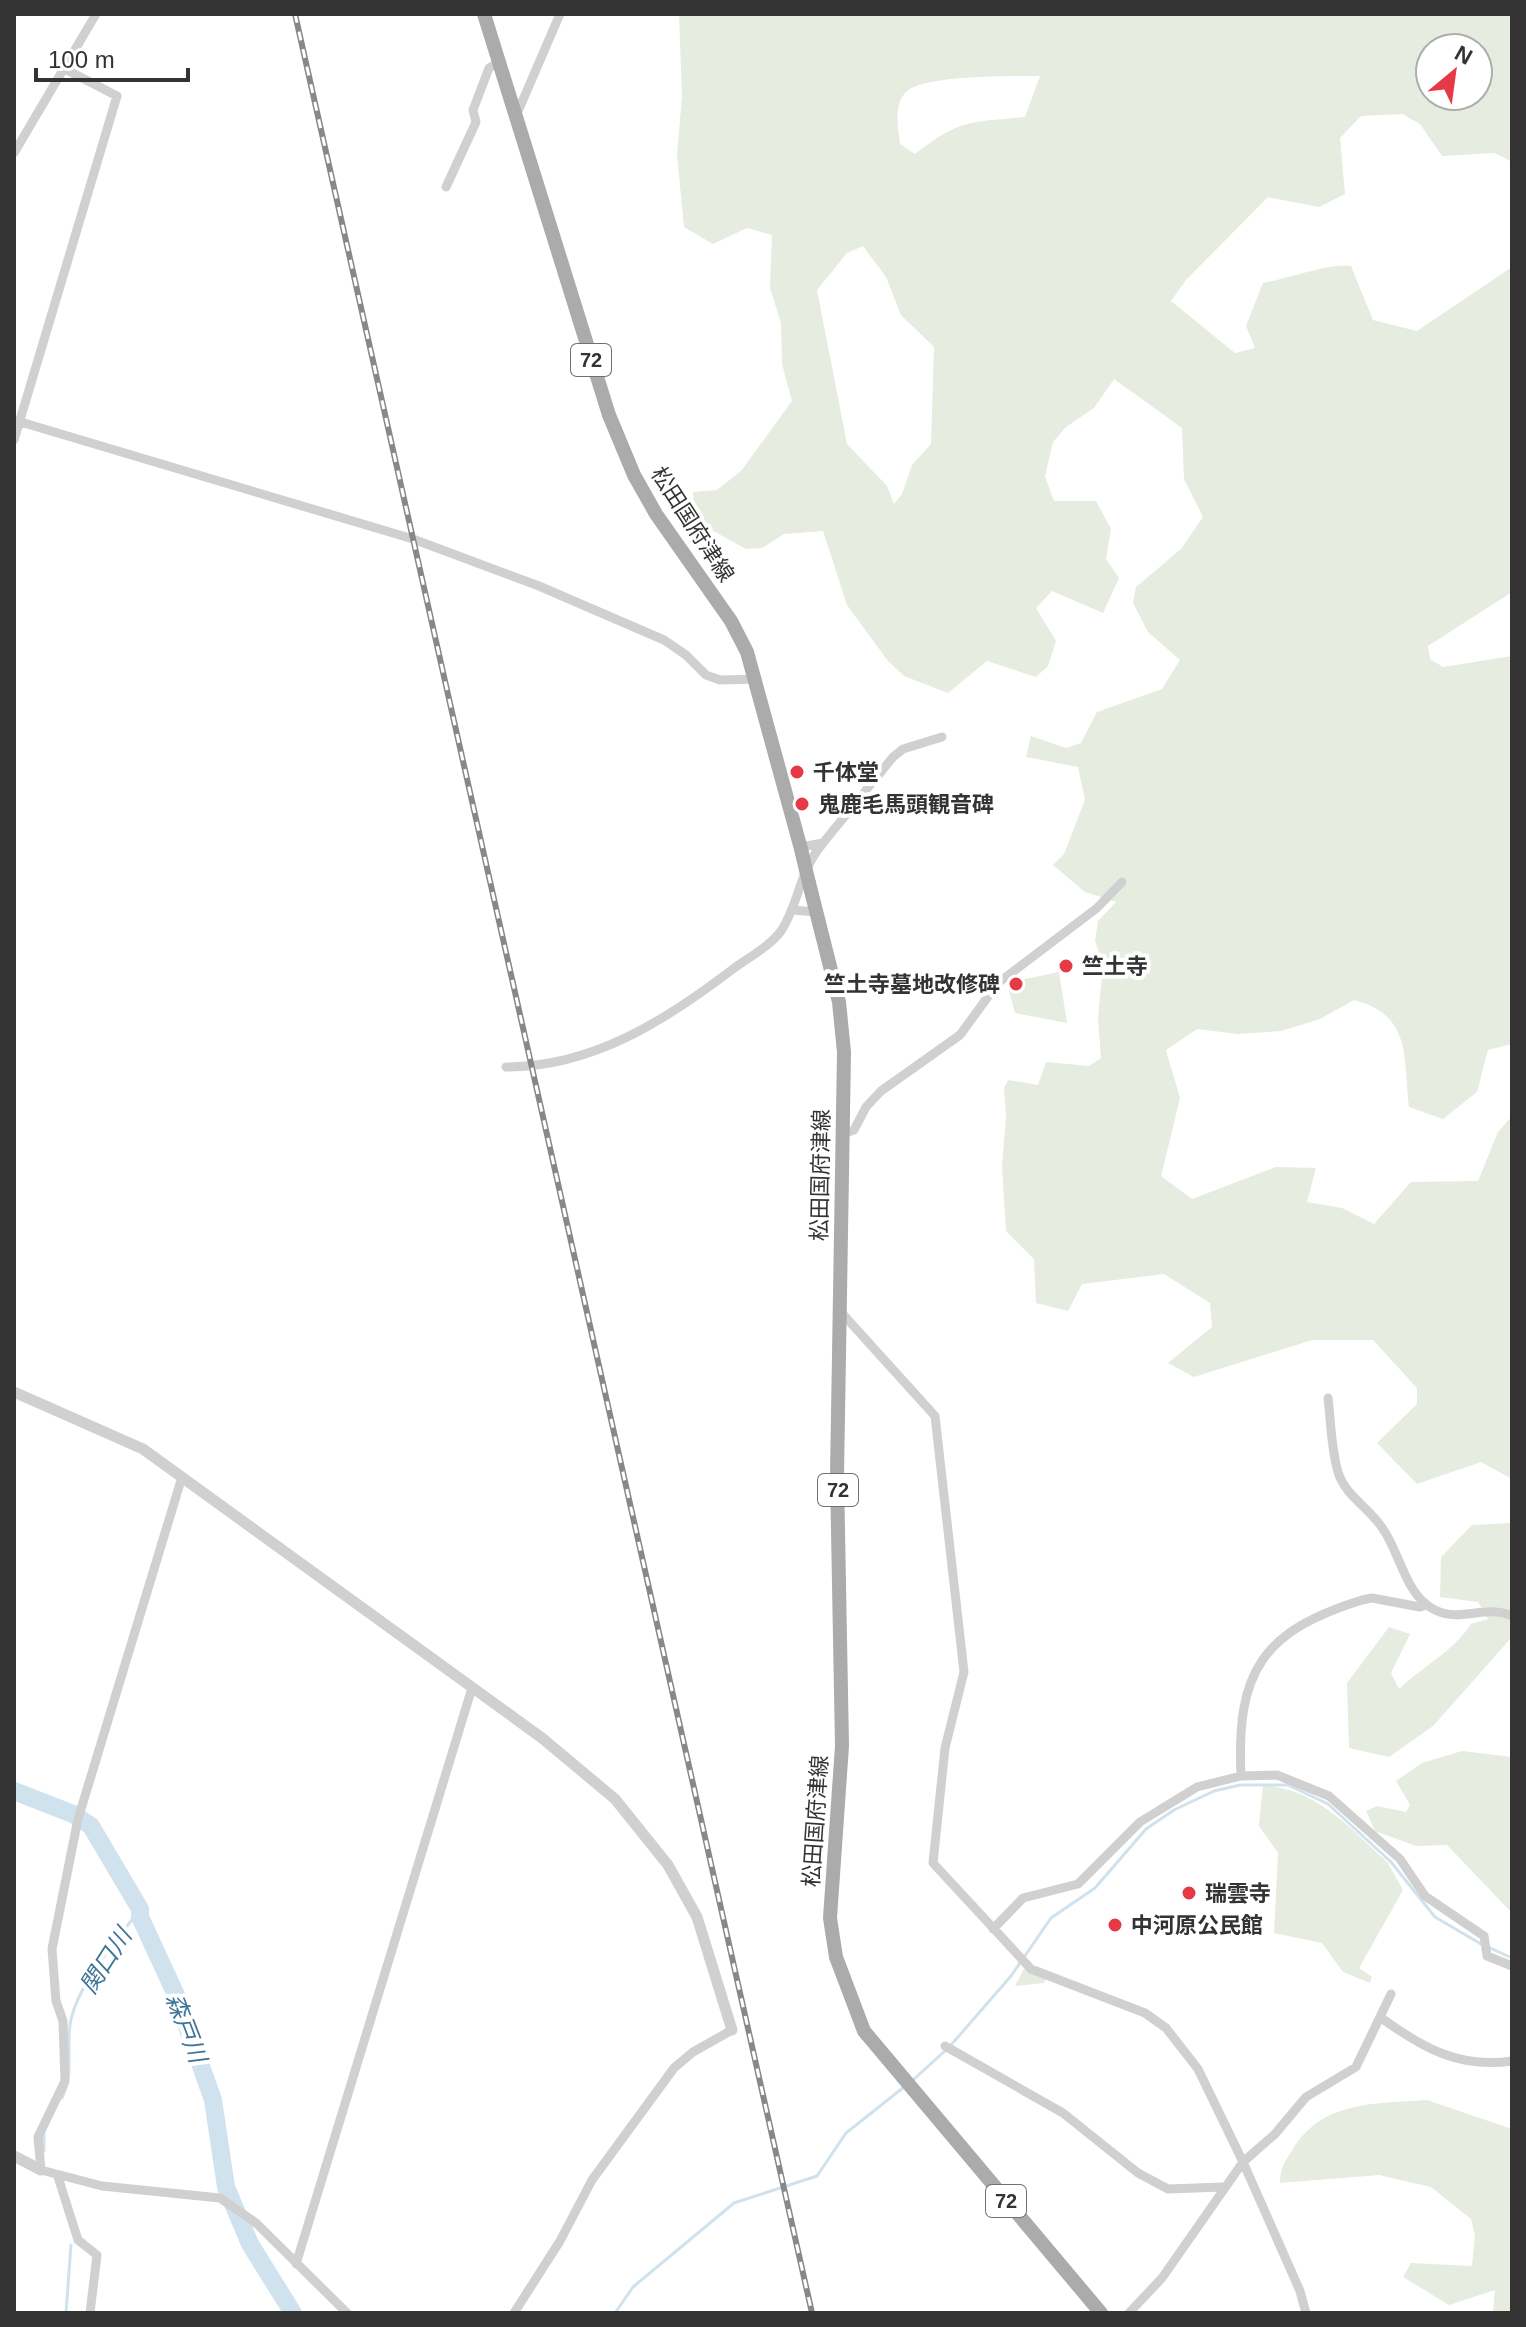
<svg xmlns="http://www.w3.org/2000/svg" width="1526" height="2327" font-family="Helvetica,'Noto Sans JP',sans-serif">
	<rect width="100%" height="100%" fill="#fff"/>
	<path fill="#e6ecdf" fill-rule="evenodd" d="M 679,14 L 1512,14 L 1512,162 L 1495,153 L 1442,156 L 1420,124 L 1402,114 L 1361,116 L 1340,138 L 1345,194 L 1319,207 L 1268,197 L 1186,280 L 1171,301 L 1235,353 L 1255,348 L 1246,326 L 1263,283 C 1286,279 1333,262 1351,266 L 1373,320 L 1417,331 L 1512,267 L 1512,592 L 1428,646 L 1430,659 L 1443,667 L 1512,656 L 1512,1044 L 1488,1050 L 1477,1092 L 1443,1119 L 1409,1107 C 1403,1056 1412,1015 1354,1000 L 1320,1019 L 1281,1031 L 1238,1034 L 1197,1029 L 1166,1050 L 1180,1098 L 1161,1176 L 1192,1199 L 1276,1167 L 1316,1168 L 1307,1202 L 1342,1208 L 1374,1224 L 1411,1182 L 1478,1181 L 1498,1132 L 1512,1116 L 1512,1479 L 1481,1462 L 1417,1484 L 1377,1443 L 1417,1404 L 1417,1388 L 1373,1340 L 1312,1340 L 1194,1377 L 1168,1363 L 1212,1327 L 1210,1303 L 1164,1274 L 1082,1284 L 1068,1311 L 1036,1303 L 1034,1259 L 1006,1231 L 1002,1166 L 1006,1116 L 1004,1088 L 1008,1080 L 1038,1085 L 1046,1062 L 1089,1066 L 1101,1058 L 1098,1018 L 1103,964 L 1095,941 L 1098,921 L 1116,902 L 1085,892 L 1053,865 L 1064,854 L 1085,800 L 1078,767 L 1026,757 L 1031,736 L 1066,748 L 1081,743 L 1097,712 L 1162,689 L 1180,660 L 1148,632 L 1133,603 L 1136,587 L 1181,549 L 1203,517 L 1184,479 L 1182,428 L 1114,379 L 1094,408 L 1066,427 L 1053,442 L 1045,476 L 1054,501 L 1096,501 L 1111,529 L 1106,559 L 1119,578 L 1103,613 L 1052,591 L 1036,608 L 1056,641 L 1048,666 L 1036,677 L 987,661 L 948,693 L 904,676 L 888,661 L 847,605 L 823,531 L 784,534 L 762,548 L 746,549 L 695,521 L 693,492 L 717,490 L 741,471 L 792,401 L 782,364 L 781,323 L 770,288 L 772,235 L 747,228 L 713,244 L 684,227 L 677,155 L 682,96 ZM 1430,48 L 1478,48 L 1478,96 L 1430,96 ZM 1040,76 L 1025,117 C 971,122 959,119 915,154 L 900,144 C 898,128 893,104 907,91 C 926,75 1012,76 1040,76 ZM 863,246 L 886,277 L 901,315 L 934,347 L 931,444 L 912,465 L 902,494 L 894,504 L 887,486 L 847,444 L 817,290 L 847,253 Z
		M 1059,972 L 1067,1023 L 1015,1013 L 1007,983 Z
		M 1512,1523 L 1512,1637 L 1433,1726 L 1389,1757 L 1349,1748 L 1347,1683 L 1389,1627 L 1410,1634 L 1391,1673 L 1399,1689 C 1422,1667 1455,1650 1471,1624 L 1488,1619 L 1478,1602 L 1440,1597 L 1441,1557 L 1472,1525 Z
		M 1462,1751 L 1512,1757 L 1512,1913 L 1447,1845 L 1416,1846 L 1375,1831 L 1366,1811 L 1377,1806 L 1406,1812 L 1410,1805 L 1396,1781 L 1422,1763 Z
		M 1263,1785 C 1317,1789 1351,1829 1388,1863 L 1403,1890 L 1359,1968 L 1372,1977 L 1370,1983 L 1343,1972 L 1322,1943 L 1274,1933 L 1278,1853 L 1259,1826 Z
		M 1024,1969 L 1046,1979 L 1044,1983 L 1015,1986 Z
		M 1427,2100 L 1512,2129 L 1512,2313 L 1493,2313 L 1495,2290 L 1449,2305 L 1403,2277 L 1411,2263 L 1472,2266 L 1475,2236 L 1471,2219 L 1431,2187 L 1379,2175 L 1280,2183 C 1280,2169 1285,2161 1293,2149 C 1323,2100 1375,2104 1427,2100 Z"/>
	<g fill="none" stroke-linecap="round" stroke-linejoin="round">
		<path stroke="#cfe2ee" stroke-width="3" d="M 1488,1947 L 1512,1958
			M 951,2045 L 1011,1976 L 1051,1918 L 1095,1888 L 1146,1829 L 1174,1810 L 1214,1791 L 1240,1785 L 1288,1785 L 1328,1804 L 1391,1862 L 1435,1917 L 1481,1944
			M 913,2080 L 946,2050
			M 62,2098 C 75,2072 65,2047 71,2019 C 81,1979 116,1942 140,1909
			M 44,2134 L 44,2151
			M 66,2313 L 71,2245
			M 615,2313 L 633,2287 L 734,2203 L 817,2176 L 846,2133 L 904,2087"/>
		<path stroke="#cfe2ee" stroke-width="18" d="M 14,1791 L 73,1814 L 91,1826 L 140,1909 L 140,1917 L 176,1995 L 213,2100 L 226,2187 L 250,2244 L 293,2313"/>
		<path stroke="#d0d0d0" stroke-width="9" d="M 516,116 L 560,14
			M 14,153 L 96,14
			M 446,187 L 476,122 L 473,110 L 489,68 L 499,62
			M 14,420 L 413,539 L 539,586 L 664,640 L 686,655 L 706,675 L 720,680 L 757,679
			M 14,440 L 117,96 L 63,68
			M 801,847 L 823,843 L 893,757 L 903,749 L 942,737
			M 792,910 L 817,912
			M 506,1067 C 593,1067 666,1020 733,969 C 748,958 770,946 781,931 C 800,902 798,873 823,843
			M 842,1134 L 854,1130 L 866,1107 L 881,1091 L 960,1035 L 998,983 L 1097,908 L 1122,882
			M 840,1311 L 935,1416 L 964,1672 L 945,1748 L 933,1863 L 1031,1969 L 1145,2013 L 1166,2028 L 1198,2069 L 1243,2162 L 1162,2278 L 1129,2313
			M 1328,1398 C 1331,1422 1331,1448 1338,1472 C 1345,1496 1370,1508 1383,1529 C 1401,1555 1405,1595 1435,1610 C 1461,1623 1485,1604 1512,1616
			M 182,1477 L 78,1819 L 52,1949 L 56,2001 L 63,2021 L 65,2081 L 38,2137 L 41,2170 L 102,2186 L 220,2198 L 256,2223 L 347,2313
			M 1241,1776 C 1236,1672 1262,1631 1362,1600 L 1372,1598 L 1420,1607 L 1426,1605
			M 993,1929 L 1023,1898 L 1078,1884 L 1140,1822 L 1197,1787 L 1241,1776 L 1277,1775 L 1329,1796 L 1400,1859 L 1425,1896 L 1484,1936 L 1487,1956 L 1512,1966
			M 1380,2017 C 1421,2047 1459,2069 1512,2061
			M 945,2046 L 1063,2113 L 1138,2173 L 1168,2189 L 1223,2187
			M 58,2177 L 78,2240 L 97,2255 L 90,2313
			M 296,2264 L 472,1688
			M 514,2313 L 560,2241 L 592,2180 L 674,2068 L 693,2052 L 732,2030
			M 1306,2313 L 1300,2291 L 1243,2162 L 1275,2134 L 1306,2097 L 1356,2067 L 1391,1994"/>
		<path stroke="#d0d0d0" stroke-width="11" d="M 14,1392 L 143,1449 L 542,1738 L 615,1799 L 668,1865 L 697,1917 L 732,2030
			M 14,2156 L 41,2170"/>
		<path stroke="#ababab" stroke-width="14" d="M 484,14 L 609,415 L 634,475 L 656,514 L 731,621 L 747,652 L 801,849
			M 809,883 L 839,1002 L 844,1052 L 837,1476 L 842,1746 L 830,1918 L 836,1957 L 864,2031 L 1101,2313"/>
		<g stroke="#888" stroke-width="6">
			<path id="rail" d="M 295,14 L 812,2313"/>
		</g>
		<use href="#rail" stroke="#fff" stroke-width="3" stroke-dasharray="9" stroke-linecap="butt"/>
		<path stroke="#ababab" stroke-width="14" d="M 801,849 L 809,883"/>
	</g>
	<g fill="#e63946" stroke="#fff" stroke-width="3">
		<circle cx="797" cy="772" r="8"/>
		<circle cx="802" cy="804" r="8"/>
		<circle cx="1066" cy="966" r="8"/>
		<circle cx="1016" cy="984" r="8"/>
		<circle cx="1189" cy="1893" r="8"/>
		<circle cx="1115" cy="1925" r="8"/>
	</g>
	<g text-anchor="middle" stroke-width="8" stroke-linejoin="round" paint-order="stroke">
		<g fill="#fff" stroke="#707070" stroke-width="2">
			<rect x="571" y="344" width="40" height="32" rx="6"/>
			<rect x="818" y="1474" width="40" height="32" rx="6"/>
			<rect x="986" y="2185" width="40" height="32" rx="6"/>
		</g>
		<g font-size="20" font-weight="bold" fill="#333">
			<text x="591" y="367">72</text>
			<text x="838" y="1497">72</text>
			<text x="1006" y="2208">72</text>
		</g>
		<g font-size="22" fill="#333" stroke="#fff">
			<text transform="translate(693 524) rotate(57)" y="8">松田国府津線</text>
			<text transform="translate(820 1175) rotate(-89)" y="8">松田国府津線</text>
			<text transform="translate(815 1821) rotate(-86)" y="8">松田国府津線</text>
		</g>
		<g font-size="22" font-weight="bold" fill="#333" stroke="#fff" text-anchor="start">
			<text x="813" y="780">千体堂</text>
			<text x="818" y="812">鬼鹿毛馬頭観音碑</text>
			<text x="1082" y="974">竺土寺</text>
			<text x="1000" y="992" text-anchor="end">竺土寺墓地改修碑</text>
			<text x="1205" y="1901">瑞雲寺</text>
			<text x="1131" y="1933">中河原公民館</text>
		</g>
		<g font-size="24" font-style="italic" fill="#3f7597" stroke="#fff">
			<text transform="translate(106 1961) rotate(-57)" y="8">関口川</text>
			<text transform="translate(186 2028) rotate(69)" y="8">森戸川</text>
		</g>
	</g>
	<rect width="1526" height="2327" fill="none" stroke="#333333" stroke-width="32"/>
	<g transform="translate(1454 72) rotate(29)"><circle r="38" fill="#ffffff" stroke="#adadad" stroke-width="2"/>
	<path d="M0-6L14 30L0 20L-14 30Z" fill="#e63946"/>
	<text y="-12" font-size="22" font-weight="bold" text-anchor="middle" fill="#333333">N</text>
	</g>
	<path d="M36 68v12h152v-12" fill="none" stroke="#333333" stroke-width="4"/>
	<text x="48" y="68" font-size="24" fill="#333333" stroke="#ffffff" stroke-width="6" paint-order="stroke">100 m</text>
</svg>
